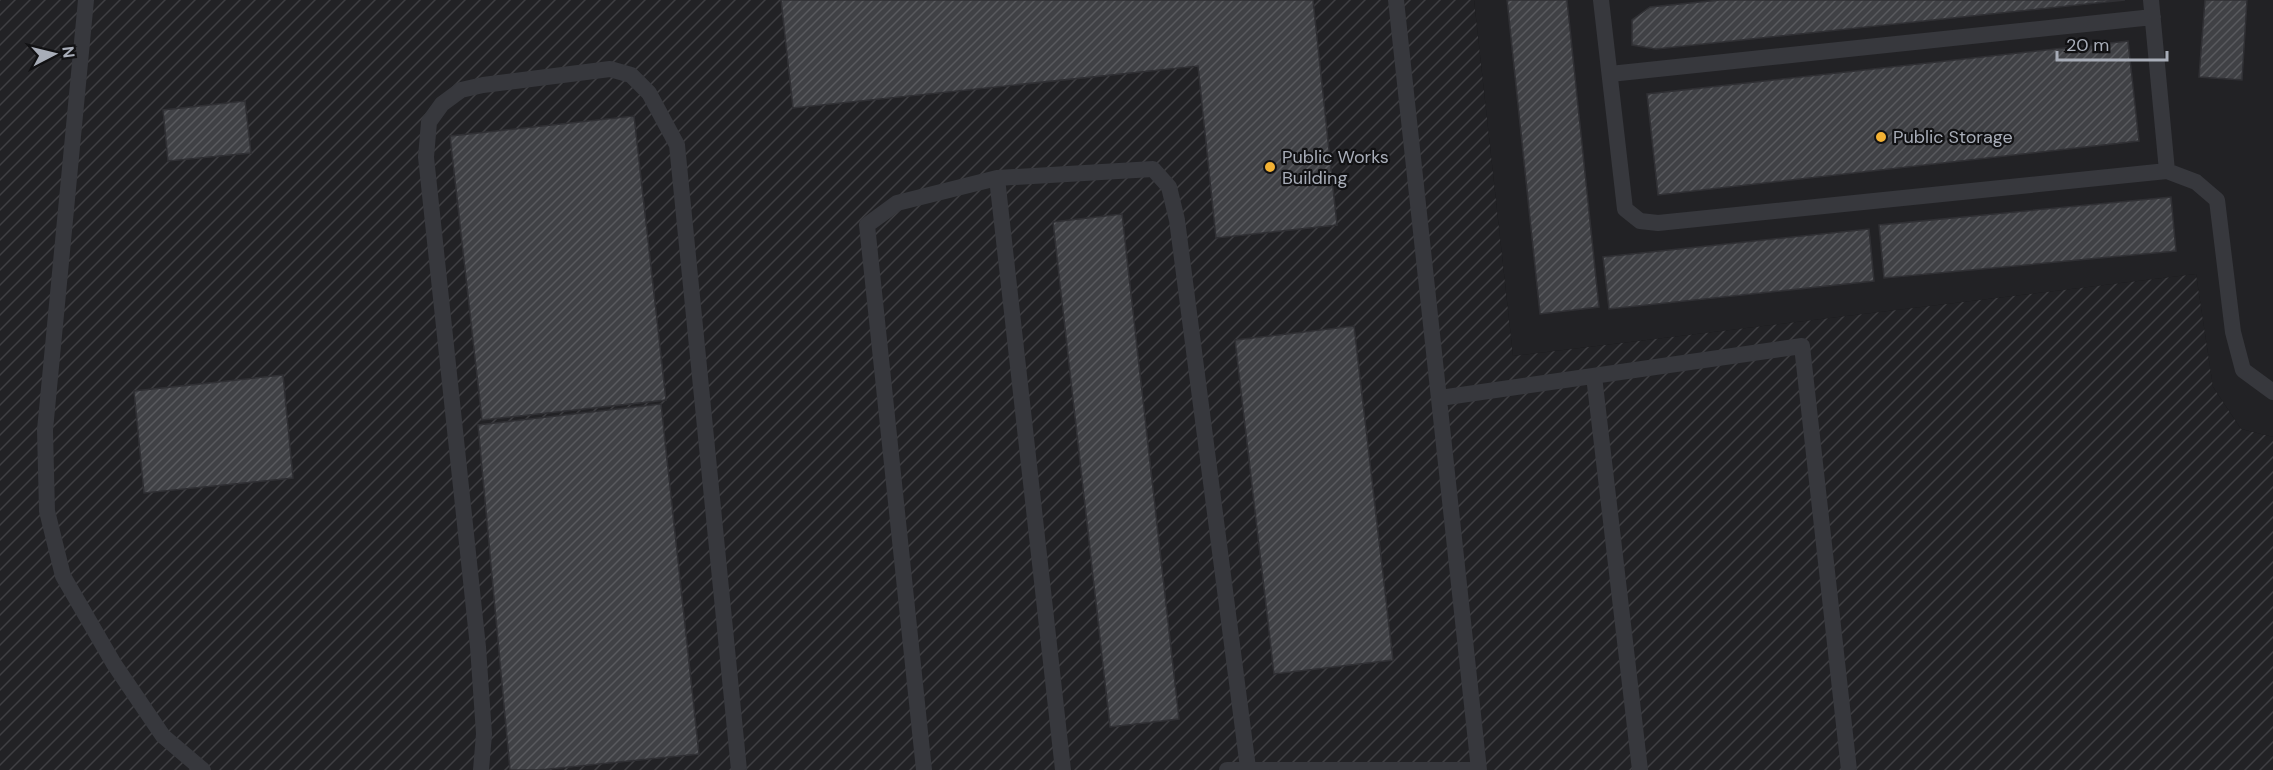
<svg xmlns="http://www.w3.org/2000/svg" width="2273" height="770" font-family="'DM Sans',sans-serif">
	<defs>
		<pattern id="industrial-furrows" width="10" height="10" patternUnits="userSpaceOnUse" patternTransform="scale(1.5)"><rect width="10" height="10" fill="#222225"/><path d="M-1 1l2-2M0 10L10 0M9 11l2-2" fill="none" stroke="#3f3f43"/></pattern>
		<pattern id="building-hatch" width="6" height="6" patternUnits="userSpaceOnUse" patternTransform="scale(1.5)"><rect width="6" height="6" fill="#404145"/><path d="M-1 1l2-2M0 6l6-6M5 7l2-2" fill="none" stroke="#595a5e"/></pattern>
	</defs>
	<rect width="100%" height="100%" fill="#161618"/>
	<path fill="#222225" d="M 1474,0 L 2273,0 L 2273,437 L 2241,429 L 2213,387 L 2196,274 L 1513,356 Z"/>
	<path fill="url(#industrial-furrows)" d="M 0,0 L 1474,0 L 1513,356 L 2196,274 L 2213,387 L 2241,429 L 2273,437 L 2273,770 L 0,770 Z"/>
	<path fill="url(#building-hatch)" stroke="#303034" stroke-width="1.5" d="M 781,0 L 1313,0 L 1337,225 L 1216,238 L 1198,66 L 793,108 Z
		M 1507,0 L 1567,0 L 1599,307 L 1540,314 Z
		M 1720,0 L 2125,0 L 1656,49 L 1632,45 L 1632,20 L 1650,7 Z
		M 2205,0 L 2247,0 L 2242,80 L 2199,77 Z
		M 2128,41 L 2139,141 L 1658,195 L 1647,94 Z
		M 245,101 L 251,153 L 168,161 L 163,110 Z
		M 634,116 L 666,400 L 482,420 L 450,136 Z
		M 2171,197 L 2176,251 L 1884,278 L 1879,225 Z
		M 1122,214 L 1179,719 L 1110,727 L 1053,222 Z
		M 1869,229 L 1874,281 L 1609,309 L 1603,257 Z
		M 1354,326 L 1393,660 L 1274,674 L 1235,340 Z
		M 283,375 L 293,478 L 144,493 L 134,391 Z
		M 661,404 L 699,754 L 539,770 L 510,770 L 478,425 Z"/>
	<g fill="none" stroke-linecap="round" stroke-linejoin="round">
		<path stroke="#37383d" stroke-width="16" d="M 86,0 L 45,430 L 47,511 L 63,576 L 114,664 L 163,736 L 203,770
			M 1396,0 L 1479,770
			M 1601,0 L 1625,209 L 1640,221 L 1658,223 L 2167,171
			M 2151,0 L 2167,171 L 2196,182 L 2217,200 L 2233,332 L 2243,370 L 2273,392
			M 1610,74 L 2153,17
			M 997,178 L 1063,770
			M 1594,376 L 1640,770
			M 1440,398 L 1802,346 L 1849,770
			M 481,770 L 484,734 L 478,647 L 426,157 L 429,122 L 442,104 L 461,90 L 483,85 L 610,69 L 631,75 L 649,93 L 677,145 L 739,770
			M 924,770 L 867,225 L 897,203 L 997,178 L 1153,169 L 1169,187 L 1177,220 L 1248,768
			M 1227,770 L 1479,770"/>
	</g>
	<g fill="#f2b134" stroke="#111113" stroke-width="2">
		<circle cx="1881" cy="137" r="6"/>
		<circle cx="1270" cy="167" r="6"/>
	</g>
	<g text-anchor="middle" stroke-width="4.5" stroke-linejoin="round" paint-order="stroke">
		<g font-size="18" fill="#a8adb8" stroke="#111113" text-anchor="start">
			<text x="1893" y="143">Public Storage</text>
			<text x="1282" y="163">Public Works<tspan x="1282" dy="21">Building</tspan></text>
		</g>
	</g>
	<g transform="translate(54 54) rotate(83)" stroke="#111113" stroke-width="4.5" paint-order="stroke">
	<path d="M0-4.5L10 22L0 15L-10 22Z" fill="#a8adb8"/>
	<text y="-9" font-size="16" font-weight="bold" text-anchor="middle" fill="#a8adb8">N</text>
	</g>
	<path d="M2057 51v9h110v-9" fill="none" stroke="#a8adb8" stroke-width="3"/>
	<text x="2066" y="51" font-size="18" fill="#a8adb8" stroke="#111113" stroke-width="4.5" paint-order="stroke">20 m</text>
</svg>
